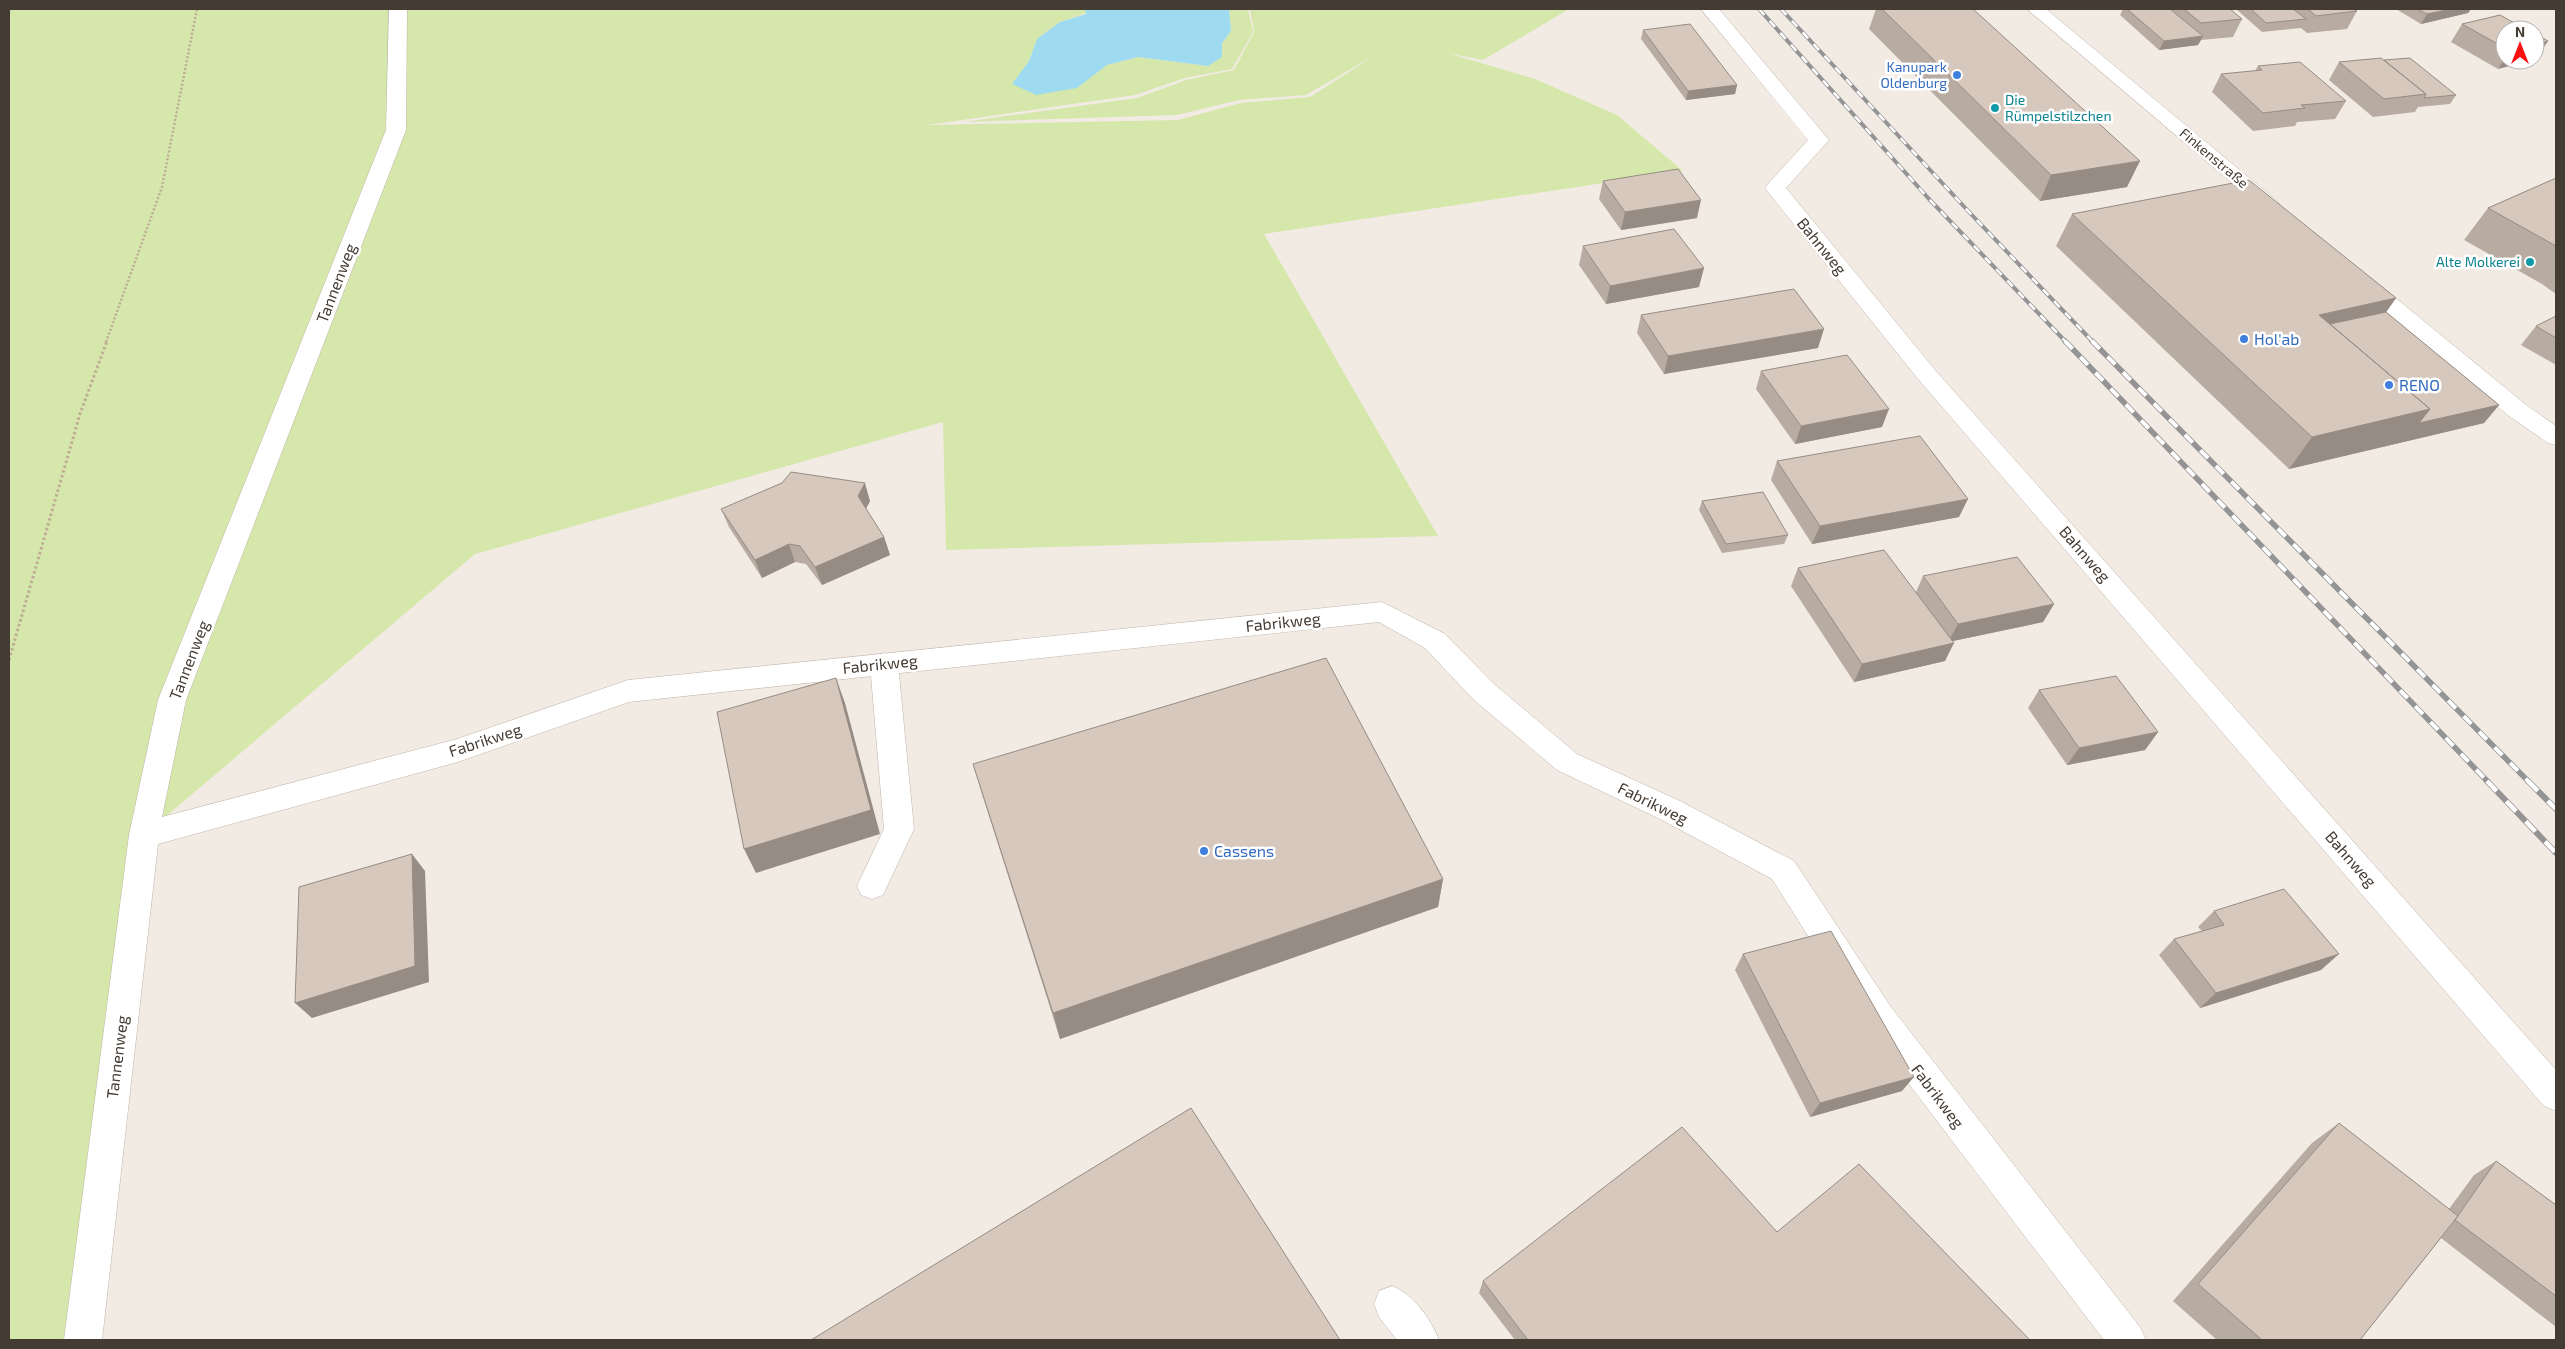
<svg xmlns="http://www.w3.org/2000/svg" width="2565" height="1349" font-family="'Exo 2',sans-serif">
	<rect width="100%" height="100%" fill="#f2ebe3"/>
	<path fill="#d5e7ab" d="M 9,9 L 1085,9 L 1086,13 L 1060,22 L 1037,39 L 1029,61 L 1013,84 L 1094,74 L 1107,65 L 1138,57 L 1208,66 L 1222,57 L 1222,43 L 1231,31 L 1229,9 L 1248,9 L 1253,32 L 1232,69 L 1185,78 L 1135,95 L 927,125 L 1178,120 L 1241,103 L 1310,97 L 1377,54 L 1306,95 L 1239,100 L 1177,115 L 963,122 L 1137,98 L 1186,80 L 1234,70 L 1254,32 L 1250,9 L 1569,9 L 1483,60 L 1447,53 L 1535,79 L 1617,115 L 1683,171 L 1264,234 L 1438,536 L 946,550 L 943,422 L 475,554 L 144,835 L 83,1340 L 9,1340 Z"/>
	<path fill="#9edbf0" d="M 1085,9 L 1229,9 L 1231,31 L 1222,43 L 1222,57 L 1208,66 L 1138,57 L 1107,65 L 1077,88 L 1036,95 L 1012,84 L 1029,61 L 1037,39 L 1060,22 L 1086,14 Z"/>
	<g fill="none" stroke-linecap="round" stroke-linejoin="round">
		<g stroke="#c0b4a9" stroke-width="1">
			<path id="lane" d="M 884,653 L 894,657 L 898,664 L 914,829 L 883,895 L 872,899 L 861,895 L 857,886 L 884,829 L 870,664 L 874,657 Z
				M 1392,1286 C 1413,1294 1431,1319 1439,1340 L 1397,1340 L 1379,1317 L 1374,1304 L 1379,1291 Z"/>
		</g>
		<g stroke="#c0b4a9" stroke-width="1">
			<path id="street" d="M 389,9 L 407,9 L 406,130 L 186,700 L 162,817 L 457,739 L 628,680 L 1382,602 L 1445,634 L 1494,684 L 1577,754 L 1680,801 L 1794,861 L 1891,1007 L 2140,1327 L 2146,1340 L 2104,1340 L 1867,1029 L 1772,879 L 1660,819 L 1557,770 L 1474,700 L 1425,648 L 1379,622 L 629,702 L 458,762 L 158,844 L 102,1340 L 64,1340 L 129,835 L 158,700 L 386,130 Z
				M 1701,9 L 1719,9 L 1829,140 L 1786,188 L 1935,370 L 2556,1070 L 2556,1111 L 2544,1106 L 1919,380 L 1768,192 L 1765,188 L 1768,184 L 1808,140 Z
				M 2027,9 L 2046,9 L 2277,201 L 2280,205 L 2277,209 L 2270,211 L 2263,209 Z
				M 2362,275 L 2370,277 L 2525,404 L 2556,426 L 2556,445 L 2548,443 L 2509,416 L 2354,287 L 2351,282 L 2354,277 Z"/>
		</g>
		<path stroke="#bfab97" stroke-width="2.5" stroke-dasharray="2 2" stroke-linecap="butt" d="M 106,342 L 162,187 L 197,9"/>
		<path stroke="#bfab97" stroke-width="3" stroke-dasharray="2.5 2.5" stroke-linecap="butt" d="M 9,660 L 80,414 L 107,341"/>
		<use href="#lane" fill="#fff" fill-rule="evenodd"/>
		<use href="#street" fill="#fff" fill-rule="evenodd"/>
		<g stroke="#949494" stroke-width="4">
			<path id="rail-far2" d="M 1759,9 L 1929,199 L 2066,342
				M 1781,9 L 1970,213 L 2093,342"/>
		</g>
		<g stroke="#949494" stroke-width="5.5">
			<path id="rail-far1" d="M 2065,341 L 2488,782
				M 2092,341 L 2529,782"/>
		</g>
		<g stroke="#949494" stroke-width="6">
			<path id="rail" d="M 2487,781 L 2556,853
				M 2528,781 L 2556,809"/>
		</g>
		<use href="#rail-far2" stroke="#fff" stroke-width="2.5" stroke-dasharray="8" stroke-linecap="butt"/>
		<use href="#rail-far1" stroke="#fff" stroke-width="4" stroke-dasharray="11" stroke-linecap="butt"/>
		<use href="#rail" stroke="#fff" stroke-width="4.5" stroke-dasharray="14" stroke-linecap="butt"/>
	</g>
	<path fill="#b8aca2" d="M 1876,9 L 1973,9 L 2127,187 L 2040,201 L 1869,29 Z
		M 2123,9 L 2230,9 L 2242,19 L 2233,37 L 2201,40 L 2198,45 L 2159,50 L 2120,15 Z
		M 2236,9 L 2354,9 L 2357,11 L 2347,29 L 2307,33 L 2301,28 L 2262,32 Z
		M 2396,9 L 2471,9 L 2468,13 L 2421,24 Z
		M 2462,24 L 2505,30 L 2505,60 L 2498,69 L 2451,42 Z
		M 1643,30 L 1737,85 L 1735,94 L 1686,100 L 1641,39 Z
		M 2384,60 L 2456,95 L 2450,104 L 2418,107 L 2415,112 L 2373,117 L 2329,80 L 2339,62 Z
		M 2258,66 L 2346,101 L 2335,119 L 2297,122 L 2295,126 L 2253,131 L 2212,92 L 2221,74 L 2255,71 Z
		M 2556,178 L 2556,294 L 2542,284 L 2464,240 L 2488,208 Z
		M 1603,181 L 1697,218 L 1621,230 L 1599,199 Z
		M 2072,214 L 2396,298 L 2386,312 L 2499,405 L 2484,423 L 2289,469 L 2056,246 Z
		M 1583,246 L 1699,287 L 1606,304 L 1579,265 Z
		M 1641,315 L 1818,348 L 1664,374 L 1637,333 Z
		M 2556,316 L 2556,365 L 2521,345 L 2536,326 Z
		M 1761,371 L 1882,427 L 1795,444 L 1756,389 Z
		M 1777,461 L 1959,517 L 1812,544 L 1771,480 Z
		M 870,501 L 866,509 L 884,537 L 890,555 L 822,585 L 806,564 L 795,562 L 762,578 L 729,527 L 721,509 Z
		M 1702,501 L 1788,535 L 1784,544 L 1722,553 L 1699,510 Z
		M 1798,568 L 1916,592 L 1923,576 L 2054,604 L 2043,622 L 1953,641 L 1945,661 L 1854,682 L 1791,586 Z
		M 2039,690 L 2158,732 L 2145,750 L 2067,765 L 2028,708 Z
		M 973,764 L 1443,879 L 1438,907 L 1060,1039 L 982,794 Z
		M 2214,911 L 2321,970 L 2200,1008 L 2159,955 L 2174,939 L 2202,931 L 2198,927 Z
		M 1743,954 L 1902,1091 L 1810,1117 L 1735,970 Z
		M 2339,1123 L 2449,1209 L 2474,1175 L 2496,1161 L 2556,1205 L 2556,1327 L 2441,1238 L 2360,1340 L 2217,1340 L 2173,1301 L 2312,1143 Z
		M 1777,1232 L 2030,1340 L 1515,1340 L 1479,1293 L 1483,1281 Z"/>
	<path fill="#968c84" d="M 2451,9 L 2471,9 L 2468,13 L 2421,24 L 2427,14 Z
		M 2203,36 L 2198,45 L 2159,50 L 2164,41 Z
		M 2548,41 L 2536,59 L 2535,59 L 2535,45 Z
		M 2505,58 L 2505,60 L 2533,60 L 2498,69 Z
		M 1737,85 L 1735,94 L 1686,100 L 1688,91 Z
		M 2140,161 L 2127,187 L 2040,201 L 2051,175 Z
		M 1701,200 L 1697,218 L 1621,230 L 1625,212 Z
		M 1704,268 L 1699,287 L 1606,304 L 1610,286 Z
		M 2396,298 L 2373,331 L 2324,342 L 2319,315 Z
		M 1824,329 L 1818,348 L 1664,374 L 1668,356 Z
		M 2499,405 L 2484,423 L 2289,469 L 2312,437 L 2430,409 Z
		M 1889,409 L 1882,427 L 1795,444 L 1801,426 Z
		M 865,483 L 870,501 L 863,514 L 858,496 Z
		M 1968,499 L 1959,517 L 1812,544 L 1820,526 Z
		M 884,537 L 890,555 L 822,585 L 815,567 Z
		M 789,544 L 795,562 L 762,578 L 755,560 Z
		M 2054,604 L 2043,622 L 1948,642 L 1958,624 Z
		M 1954,643 L 1945,661 L 1854,682 L 1862,664 Z
		M 836,678 L 845,703 L 880,834 L 756,873 L 744,849 Z
		M 2158,732 L 2145,750 L 2067,765 L 2079,748 Z
		M 412,854 L 425,871 L 429,982 L 312,1018 L 295,1003 Z
		M 1443,879 L 1438,907 L 1060,1039 L 1053,1013 Z
		M 2339,954 L 2321,970 L 2200,1008 L 2216,993 Z
		M 1914,1077 L 1902,1091 L 1810,1117 L 1820,1103 Z"/>
	<path fill="#d6c8bc" stroke="#968c84" d="M 1882,9 L 1973,9 L 2140,161 L 2051,175 Z
		M 2127,9 L 2170,9 L 2203,36 L 2164,41 Z
		M 2184,9 L 2230,9 L 2242,19 L 2201,23 Z
		M 2251,9 L 2293,9 L 2306,19 L 2266,23 Z
		M 2308,9 L 2354,9 L 2357,11 L 2316,16 Z
		M 2417,9 L 2451,9 L 2427,14 Z
		M 2500,15 L 2527,30 L 2505,30 L 2505,48 L 2462,24 Z
		M 1690,24 L 1737,85 L 1688,91 L 1643,30 Z
		M 2535,34 L 2548,41 L 2535,45 Z
		M 2381,58 L 2426,94 L 2384,99 L 2339,62 Z
		M 2410,58 L 2456,95 L 2424,98 L 2426,94 L 2384,60 Z
		M 2300,62 L 2346,101 L 2301,105 L 2305,108 L 2263,113 L 2221,74 L 2262,70 L 2258,66 Z
		M 1678,169 L 1701,200 L 1625,212 L 1603,181 Z
		M 2556,178 L 2556,246 L 2488,208 Z
		M 2249,180 L 2396,298 L 2319,315 L 2430,409 L 2312,437 L 2072,214 Z
		M 1674,229 L 1704,268 L 1610,286 L 1583,246 Z
		M 1794,289 L 1824,329 L 1668,356 L 1641,315 Z
		M 2386,312 L 2499,405 L 2419,423 L 2430,409 L 2330,324 Z
		M 2556,316 L 2556,338 L 2536,326 Z
		M 1847,355 L 1889,409 L 1801,426 L 1761,371 Z
		M 1920,436 L 1968,499 L 1820,526 L 1777,461 Z
		M 791,472 L 865,483 L 858,496 L 884,537 L 815,567 L 800,546 L 789,544 L 755,560 L 721,509 L 782,483 Z
		M 1763,492 L 1788,535 L 1726,544 L 1702,501 Z
		M 1884,550 L 1954,643 L 1862,664 L 1798,568 Z
		M 2017,557 L 2054,604 L 1958,624 L 1923,576 Z
		M 1326,658 L 1443,879 L 1053,1013 L 973,764 Z
		M 2116,676 L 2158,732 L 2079,748 L 2039,690 Z
		M 836,678 L 871,810 L 744,849 L 717,712 Z
		M 412,854 L 415,966 L 295,1003 L 299,887 Z
		M 2284,889 L 2339,954 L 2216,993 L 2174,939 L 2224,925 L 2214,911 Z
		M 1831,931 L 1914,1077 L 1820,1103 L 1743,954 Z
		M 1191,1108 L 1340,1340 L 811,1340 Z
		M 2339,1123 L 2458,1216 L 2360,1340 L 2262,1340 L 2198,1284 Z
		M 1682,1127 L 1777,1232 L 1859,1164 L 2030,1340 L 1528,1340 L 1483,1281 Z
		M 2496,1161 L 2556,1205 L 2556,1296 L 2455,1220 Z"/>
	<g fill="#3f7fe0" stroke="#fff" stroke-width="2">
		<circle cx="1957" cy="75" r="5"/>
		<circle cx="2244" cy="339" r="5"/>
		<circle cx="2389" cy="385" r="5"/>
		<circle cx="1204" cy="851" r="5"/>
	</g>
	<g fill="#0f9aa8" stroke="#fff" stroke-width="2">
		<circle cx="1995" cy="108" r="5"/>
		<circle cx="2530" cy="262" r="5"/>
	</g>
	<g text-anchor="middle" stroke-width="5" stroke-linejoin="round" paint-order="stroke">
		<g font-size="14" fill="#366cbe" stroke="#fff" text-anchor="end">
			<text x="1947" y="72">Kanupark<tspan x="1947" dy="16">Oldenburg</tspan></text>
		</g>
		<g font-size="14" fill="#0d838f" stroke="#fff" text-anchor="start">
			<text x="2005" y="105">Die<tspan x="2005" dy="16">Rümpelstilzchen</tspan></text>
			<text x="2520" y="267" text-anchor="end">Alte Molkerei</text>
		</g>
		<g font-size="14" fill="#443b33" stroke="#fff">
			<text transform="translate(2214 158) rotate(40)" y="5">Finkenstraße</text>
		</g>
		<g font-size="16" fill="#443b33" stroke="#fff">
			<text transform="translate(1822 246) rotate(51)" y="6">Bahnweg</text>
			<text transform="translate(336 283) rotate(-69)" y="6">Tannenweg</text>
			<text transform="translate(2085 554) rotate(49)" y="6">Bahnweg</text>
			<text transform="translate(1283 622) rotate(-6)" y="6">Fabrikweg</text>
			<text transform="translate(189 660) rotate(-69)" y="6">Tannenweg</text>
			<text transform="translate(880 664) rotate(-6)" y="6">Fabrikweg</text>
			<text transform="translate(485 740) rotate(-18)" y="6">Fabrikweg</text>
			<text transform="translate(1653 803) rotate(26)" y="6">Fabrikweg</text>
			<text transform="translate(2351 859) rotate(49)" y="6">Bahnweg</text>
			<text transform="translate(117 1057) rotate(-83)" y="6">Tannenweg</text>
			<text transform="translate(1938 1096) rotate(53)" y="6">Fabrikweg</text>
		</g>
		<g font-size="16" fill="#366cbe" stroke="#fff" text-anchor="start">
			<text x="2254" y="345">Hol'ab</text>
			<text x="2399" y="391">RENO</text>
			<text x="1214" y="857">Cassens</text>
		</g>
	</g>
	<rect width="2565" height="1349" fill="none" stroke="#443b33" stroke-width="20"/>
	<g transform="translate(2520 45)"><circle r="24" fill="#ffffff" stroke="#b4b1ad"/>
	<path d="M0-4L9 19L0 12L-9 19Z" fill="#fb1112"/>
	<text y="-8" font-size="14" font-weight="bold" text-anchor="middle" fill="#443b33">N</text>
	</g>
</svg>
